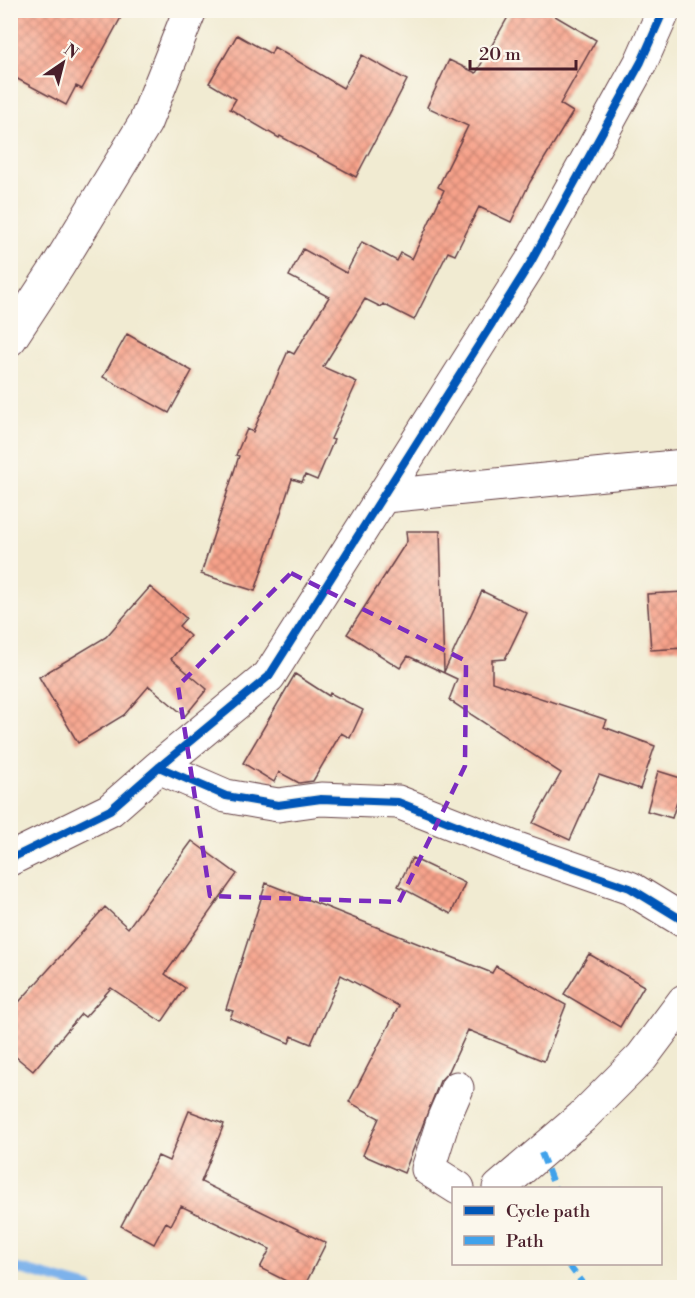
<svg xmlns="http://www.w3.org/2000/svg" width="695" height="1298" font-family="'Libre Bodoni',serif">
	<defs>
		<pattern id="building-cross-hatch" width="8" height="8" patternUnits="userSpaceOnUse" patternTransform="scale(1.5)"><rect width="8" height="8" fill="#f7a28a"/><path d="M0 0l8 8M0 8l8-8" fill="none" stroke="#ca8371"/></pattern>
	</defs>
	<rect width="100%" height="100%" fill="#fbf7ec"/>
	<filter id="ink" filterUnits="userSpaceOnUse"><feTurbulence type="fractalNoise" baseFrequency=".0167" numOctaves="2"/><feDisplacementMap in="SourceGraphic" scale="12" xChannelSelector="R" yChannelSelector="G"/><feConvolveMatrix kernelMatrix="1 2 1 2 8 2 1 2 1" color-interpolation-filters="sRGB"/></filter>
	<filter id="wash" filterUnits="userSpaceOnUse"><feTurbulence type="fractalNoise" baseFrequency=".008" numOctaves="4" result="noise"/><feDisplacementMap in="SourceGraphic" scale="24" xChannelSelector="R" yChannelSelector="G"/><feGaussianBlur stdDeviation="1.35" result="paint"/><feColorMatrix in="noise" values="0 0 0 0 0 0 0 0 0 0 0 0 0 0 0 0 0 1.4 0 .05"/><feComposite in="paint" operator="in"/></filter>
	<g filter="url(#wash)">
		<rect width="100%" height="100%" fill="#f1ebd2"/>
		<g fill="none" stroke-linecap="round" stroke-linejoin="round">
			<path stroke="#7db2eb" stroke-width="10" d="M 10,1268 L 24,1270 L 89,1288"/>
		</g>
		<g id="blocks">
			<path fill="url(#building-cross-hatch)" d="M 10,10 L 125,10 L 82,89 L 76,86 L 66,105 L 10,75 Z
				M 512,10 L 545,10 L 596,40 L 560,104 L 573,112 L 530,182 L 511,222 L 479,207 L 455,255 L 448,252 L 414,320 L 383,304 L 381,307 L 365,299 L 323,367 L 357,382 L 331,439 L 334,440 L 317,480 L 305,475 L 302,482 L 292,479 L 255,591 L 201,574 L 239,456 L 236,455 L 247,429 L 253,432 L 288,351 L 294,354 L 329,297 L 289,276 L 303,249 L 346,273 L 362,242 L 397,261 L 401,253 L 412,259 L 444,190 L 438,187 L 468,126 L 427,107 L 449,60 L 476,73 Z
				M 237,35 L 271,54 L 274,47 L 343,88 L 362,55 L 407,80 L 356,177 L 280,136 L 279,138 L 230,109 L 236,99 L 209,83 Z
				M 127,334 L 192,371 L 169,413 L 103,377 Z
				M 406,531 L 440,531 L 444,672 L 482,591 L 527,613 L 505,659 L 492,660 L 492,682 L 607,720 L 604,727 L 655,746 L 640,789 L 599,775 L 570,840 L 533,823 L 561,773 L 449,700 L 457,679 L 408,656 L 400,668 L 347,634 L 407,541 Z
				M 150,587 L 186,618 L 179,626 L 190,636 L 171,659 L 207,689 L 185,716 L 149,686 L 124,715 L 78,743 L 39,677 L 106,637 Z
				M 684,592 L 684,648 L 651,650 L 647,594 Z
				M 295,674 L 329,696 L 330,693 L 363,710 L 350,738 L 341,733 L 313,781 L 299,783 L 279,772 L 274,782 L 243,763 Z
				M 658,771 L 684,779 L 672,818 L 647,811 Z
				M 192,841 L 237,874 L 165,974 L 185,988 L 162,1022 L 111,988 L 85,1017 L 81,1014 L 33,1071 L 10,1052 L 10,1012 L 105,907 L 128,928 Z
				M 412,858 L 465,883 L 451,914 L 398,886 Z
				M 266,883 L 492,973 L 496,966 L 566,1005 L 544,1061 L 468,1030 L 449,1071 L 440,1081 L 404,1173 L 363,1155 L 379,1118 L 349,1102 L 399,1006 L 341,975 L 311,1044 L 292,1036 L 289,1043 L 230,1018 L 233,1011 L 226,1009 Z
				M 589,954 L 644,986 L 620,1027 L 564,994 Z
				M 189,1111 L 224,1124 L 201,1182 L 326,1243 L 304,1287 L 298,1287 L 260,1268 L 270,1249 L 181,1206 L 171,1225 L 166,1222 L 154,1244 L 121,1226 L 158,1156 L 169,1161 Z"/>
		</g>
	</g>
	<g filter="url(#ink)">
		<use href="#blocks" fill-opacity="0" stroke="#633e44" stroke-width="1.5"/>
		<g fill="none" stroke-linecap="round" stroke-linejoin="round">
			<g stroke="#633e44" stroke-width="35">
				<path id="street" d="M 10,339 L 58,266 L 145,123 L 190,10
					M 385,496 L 684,466
					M 159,767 L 226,796 L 278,805 L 321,799 L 398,802 L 512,847 L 630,888 L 684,921
					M 10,859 L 110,810 L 159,767 L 269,676 L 531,262 L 641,62 L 664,10
					M 457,1088 L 444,1118 L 428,1169 L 458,1188
					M 499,1188 L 582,1117 L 642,1057 L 684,1001"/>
			</g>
			<use href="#street" stroke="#fff" stroke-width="33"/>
			<path stroke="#40a2eb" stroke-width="6" stroke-dasharray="12 6" stroke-linecap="butt" d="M 541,1153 L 555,1188
				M 568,1264 L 586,1288"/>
			<g stroke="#fbf7ec" stroke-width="11">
				<path id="cycleway" d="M 159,767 L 226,796 L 278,805 L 321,799 L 398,802 L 512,847 L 630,888 L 684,921
					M 10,859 L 110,810 L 159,767 L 269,676 L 531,262 L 641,62 L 664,10"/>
			</g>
			<use href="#cycleway" stroke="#0057b8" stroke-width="8"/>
		</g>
	</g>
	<path fill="none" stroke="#7b2cbf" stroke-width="4.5" stroke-dasharray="12 8" stroke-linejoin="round" d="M 291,573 L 466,661 L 465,766 L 399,902 L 210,896 L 178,686 Z"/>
	<rect width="695" height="1298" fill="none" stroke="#fbf7ec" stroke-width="36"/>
	<rect x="452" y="1187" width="210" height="78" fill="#fbf7ec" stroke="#b4a19f" stroke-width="1.5"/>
	<rect x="464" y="1206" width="30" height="9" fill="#0057b8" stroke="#b4a19f" stroke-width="1.5"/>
	<text x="506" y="1217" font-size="18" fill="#4a1f2b">Cycle path</text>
	<rect x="464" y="1236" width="30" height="9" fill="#40a2eb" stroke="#b4a19f" stroke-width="1.5"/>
	<text x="506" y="1247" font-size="18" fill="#4a1f2b">Path</text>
	<g transform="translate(63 63) rotate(35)" stroke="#fbf7ec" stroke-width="4.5" paint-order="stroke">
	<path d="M0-4.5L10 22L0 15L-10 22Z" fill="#4a1f2b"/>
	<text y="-9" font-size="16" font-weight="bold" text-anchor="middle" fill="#4a1f2b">N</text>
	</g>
	<path d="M470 60v9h106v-9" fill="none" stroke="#4a1f2b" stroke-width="3"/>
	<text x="479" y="60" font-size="18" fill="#4a1f2b" stroke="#fbf7ec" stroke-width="4.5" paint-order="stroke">20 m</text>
</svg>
